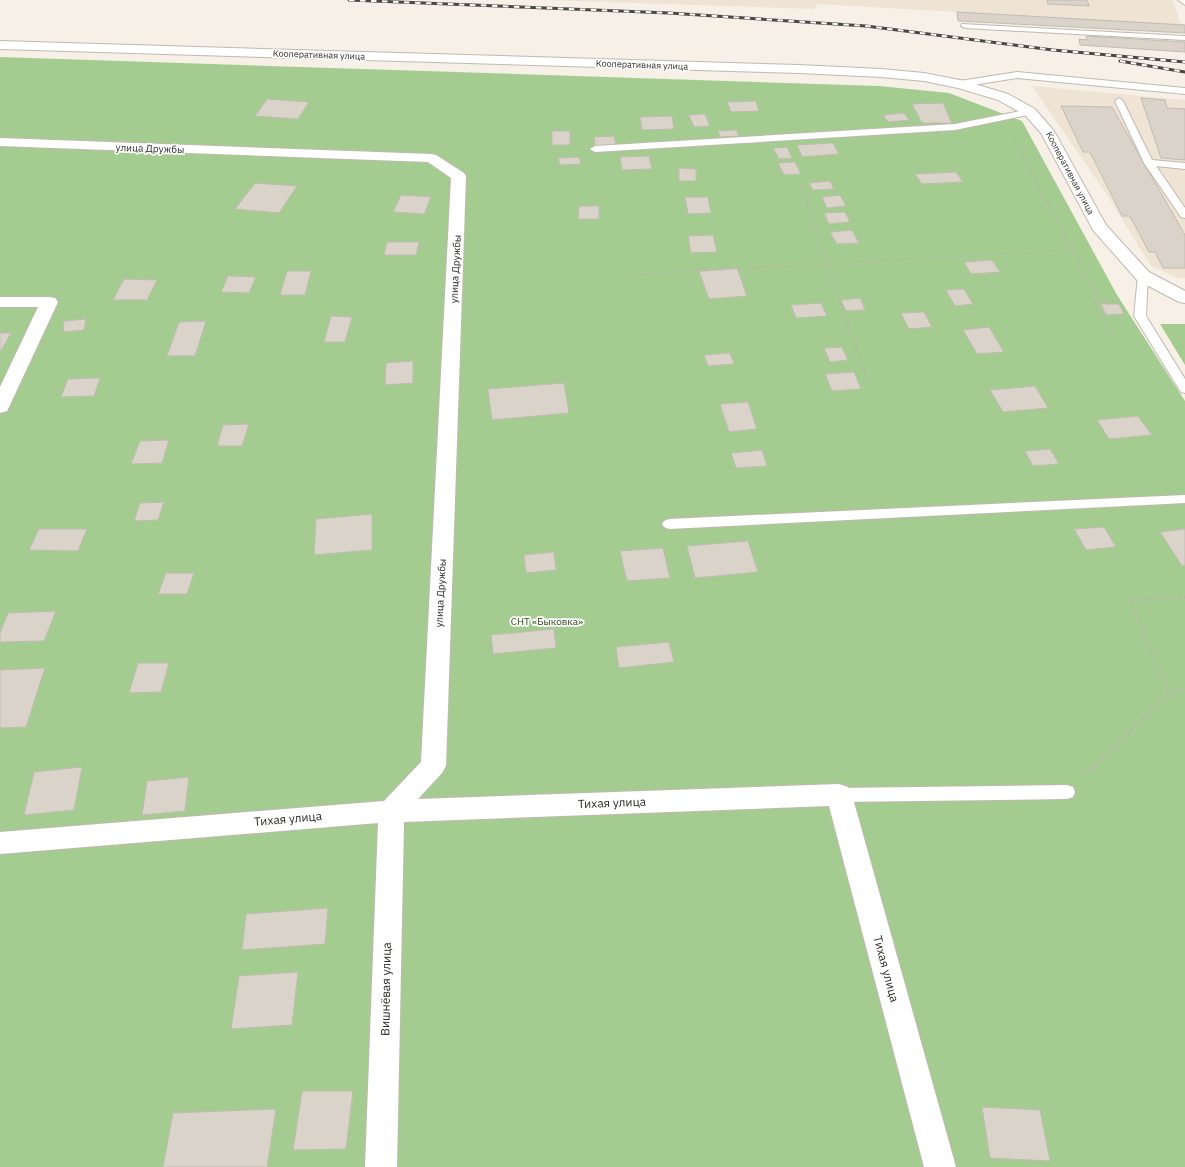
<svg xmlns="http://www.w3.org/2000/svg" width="1185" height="1167" font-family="'IBM Plex Sans',sans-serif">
	<rect width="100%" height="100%" fill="#f6f0e6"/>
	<path fill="#efe3d4" d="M 546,0 L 1173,0 L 1181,25 L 817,4 L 814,9 Z
		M 1032,86 L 1185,100 L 1185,278 L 1178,278 L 1151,266 L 1107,195 Z"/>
	<path fill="#a5cc90" d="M 0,57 L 879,86 L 949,93 L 1022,121 L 1117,295 L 1185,401 L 1185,1167 L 0,1167 Z
		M 1160,324 L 1185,324 L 1185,365 Z"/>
	<path fill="#dad3ca" stroke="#c1bbb2" d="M 1047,0 L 1087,0 L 1089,6 L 1048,4 Z
		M 957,12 L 1185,25 L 1185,33 L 958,21 Z
		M 1086,36 L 1185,42 L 1185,52 L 1080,45 L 1079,39 L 1087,40 Z
		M 1141,98 L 1165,100 L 1167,108 L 1185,109 L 1185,160 L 1161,158 Z
		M 267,99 L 309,102 L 298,119 L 255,116 Z
		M 756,101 L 759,111 L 731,112 L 727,102 Z
		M 943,103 L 952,123 L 922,123 L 912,104 Z
		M 1061,106 L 1112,107 L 1185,235 L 1185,268 L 1163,268 L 1155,252 L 1149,252 L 1130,216 L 1122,216 L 1090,152 L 1083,152 Z
		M 904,113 L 909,120 L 888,122 L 883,115 Z
		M 705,114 L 710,126 L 694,127 L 689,115 Z
		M 672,116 L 674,129 L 642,130 L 640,117 Z
		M 736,130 L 739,136 L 720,137 L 718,131 Z
		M 552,131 L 570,131 L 570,145 L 552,145 Z
		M 614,136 L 616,145 L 595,146 L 594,137 Z
		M 833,143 L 839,154 L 802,157 L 797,145 Z
		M 787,147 L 792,158 L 779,159 L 773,148 Z
		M 649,156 L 652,169 L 622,170 L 620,157 Z
		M 579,157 L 581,164 L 560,165 L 558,158 Z
		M 795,162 L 801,174 L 784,175 L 778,163 Z
		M 679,168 L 696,169 L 696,181 L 679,181 Z
		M 956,172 L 963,182 L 922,184 L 915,174 Z
		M 830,181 L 834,189 L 813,190 L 809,183 Z
		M 255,183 L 297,186 L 279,213 L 235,209 Z
		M 401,195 L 431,197 L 424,214 L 393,212 Z
		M 840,195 L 846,206 L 827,208 L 822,197 Z
		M 685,197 L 708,197 L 711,213 L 688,214 Z
		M 579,206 L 599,206 L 599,219 L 578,219 Z
		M 845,212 L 850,222 L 829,224 L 824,213 Z
		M 852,230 L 859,243 L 837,244 L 830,232 Z
		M 713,235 L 717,252 L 691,253 L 688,236 Z
		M 387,242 L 419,242 L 416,255 L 384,255 Z
		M 992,260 L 1000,272 L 971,274 L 964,262 Z
		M 737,268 L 747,296 L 709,299 L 699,271 Z
		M 287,271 L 311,271 L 305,295 L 280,295 Z
		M 228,276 L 256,277 L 249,293 L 221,292 Z
		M 124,279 L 157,280 L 147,300 L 113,300 Z
		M 964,289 L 973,304 L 955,306 L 946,290 Z
		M 860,298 L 865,310 L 846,311 L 841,300 Z
		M 821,303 L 827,316 L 796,318 L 791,305 Z
		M 1101,304 L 1119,304 L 1124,314 L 1106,315 Z
		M 924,312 L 932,327 L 909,329 L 901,313 Z
		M 331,316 L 352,317 L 345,342 L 324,342 Z
		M 86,319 L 84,330 L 63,332 L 64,321 Z
		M 206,321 L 195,356 L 167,356 L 179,322 Z
		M 989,327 L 1004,352 L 977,354 L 963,330 Z
		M 0,333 L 11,333 L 1,351 L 0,351 Z
		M 842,347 L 848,360 L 830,362 L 824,348 Z
		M 730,353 L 734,364 L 708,366 L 704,355 Z
		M 413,361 L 413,383 L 385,385 L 386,363 Z
		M 854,372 L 861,389 L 832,391 L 825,374 Z
		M 100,378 L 94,396 L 61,397 L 68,379 Z
		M 564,383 L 569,413 L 492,420 L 488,389 Z
		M 1035,386 L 1048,408 L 1003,412 L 990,390 Z
		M 748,402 L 757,429 L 729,432 L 720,404 Z
		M 1138,416 L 1152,435 L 1109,439 L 1097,420 Z
		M 249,424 L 242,446 L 217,446 L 223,425 Z
		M 169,440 L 162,463 L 131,464 L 140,441 Z
		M 1050,449 L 1059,464 L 1033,466 L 1025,451 Z
		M 762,450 L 767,466 L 736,468 L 731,453 Z
		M 164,502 L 158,520 L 134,521 L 140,503 Z
		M 372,514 L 372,550 L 314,555 L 316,519 Z
		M 1104,527 L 1116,547 L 1086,550 L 1074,529 Z
		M 39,529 L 87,529 L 78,551 L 29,550 Z
		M 1185,529 L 1185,565 L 1182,566 L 1160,532 Z
		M 748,541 L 758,572 L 695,578 L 687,546 Z
		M 663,548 L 670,578 L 627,581 L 620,551 Z
		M 554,552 L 556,570 L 526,573 L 524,555 Z
		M 166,573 L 194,573 L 187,594 L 158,594 Z
		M 56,611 L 44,641 L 0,642 L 0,633 L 8,613 Z
		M 554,629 L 556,648 L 493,654 L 491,635 Z
		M 669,642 L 674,662 L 619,668 L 616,647 Z
		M 138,663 L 169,663 L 161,692 L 129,693 Z
		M 45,668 L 26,727 L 0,728 L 0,670 Z
		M 82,767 L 74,810 L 24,815 L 34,772 Z
		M 189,777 L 185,811 L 142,815 L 147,781 Z
		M 328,908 L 325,944 L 242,950 L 246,914 Z
		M 298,972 L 292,1025 L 231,1029 L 239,976 Z
		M 302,1091 L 353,1091 L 346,1149 L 293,1150 Z
		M 982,1107 L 1040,1110 L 1050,1161 L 990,1158 Z
		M 276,1109 L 267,1167 L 163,1167 L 173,1113 Z"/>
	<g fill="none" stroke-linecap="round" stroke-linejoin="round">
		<g stroke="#c0b9b0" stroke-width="2">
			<path id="service" d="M 1178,0 L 1185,0 L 1185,5 Z
				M 962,24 L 1185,36 L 1185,40 L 965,28 L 961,26 Z
				M 1017,72 L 1185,88 L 1185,94 L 1017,78 L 960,87 L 956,84 L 960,81 Z
				M 1119,98 L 1123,101 L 1152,160 L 1185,163 L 1185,169 L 1156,166 L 1185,208 L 1185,218 L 1181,217 L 1144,163 L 1115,101 Z
				M 1030,109 L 1033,110 L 1034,112 L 1033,114 L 955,130 L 595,152 L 590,149 L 595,146 L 955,124 Z
				M 1143,273 L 1148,276 L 1146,316 L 1185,379 L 1185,393 L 1181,392 L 1179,389 L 1134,316 L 1138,276 Z
				M 1185,495 L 1185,503 L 669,529 L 664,527 L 662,524 L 664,521 L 669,519 Z
				M 1067,785 L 1073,787 L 1075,792 L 1073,797 L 1067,799 L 839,802 L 833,800 L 831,795 L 833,790 L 839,788 Z"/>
		</g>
		<g stroke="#c0b9b0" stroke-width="2">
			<path id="minor" d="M 0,138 L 431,154 L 436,155 L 464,173 L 466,176 L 446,766 L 442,773 L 418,799 L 839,784 L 848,787 L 852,795 L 956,1167 L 924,1167 L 829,806 L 404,822 L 397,1167 L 365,1167 L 378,823 L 0,854 L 0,832 L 384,801 L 421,762 L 451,178 L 428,162 L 0,146 Z
				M 0,297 L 49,297 L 55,298 L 58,302 L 9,407 L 7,411 L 0,413 L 0,387 L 38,307 L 0,307 Z"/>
		</g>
		<g stroke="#c0b9b0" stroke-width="2">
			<path id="secondary" d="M 0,41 L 799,65 L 881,69 L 924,73 L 965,81 L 1008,94 L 1035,109 L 1054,131 L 1106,225 L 1149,272 L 1185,291 L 1185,303 L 1179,302 L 1137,280 L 1093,230 L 1041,133 L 1025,115 L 998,100 L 958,88 L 924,81 L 881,77 L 799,73 L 0,49 Z"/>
		</g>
		<path stroke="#b8b3ab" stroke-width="1.5" stroke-dasharray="1 2" stroke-linecap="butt" d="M 1014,139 L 1043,195
			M 801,183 L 805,195"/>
		<path stroke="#b8b3ab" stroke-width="2" stroke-dasharray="1.5 2.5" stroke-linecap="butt" d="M 804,194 L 826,263 L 870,387
			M 1043,194 L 1100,302 L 1094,302 L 1115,341
			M 625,275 L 1073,250
			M 1100,302 L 1116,301"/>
		<path stroke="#b8b3ab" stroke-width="2.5" stroke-dasharray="2 3" stroke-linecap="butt" d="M 1169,693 L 1130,600 L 1185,597
			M 1099,761 L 1169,693 L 1185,690"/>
		<path stroke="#b8b3ab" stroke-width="3" stroke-dasharray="2.5 4" stroke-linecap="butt" d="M 1085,774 L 1100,760"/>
		<use href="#service" fill="#fff" fill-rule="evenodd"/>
		<use href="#minor" fill="#fff" fill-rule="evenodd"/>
		<use href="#secondary" fill="#fff" fill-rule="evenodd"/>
		<g stroke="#4b4843" stroke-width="3">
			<path id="rail" d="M 349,0 L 669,13 L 866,26 L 1053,50 L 1185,62
				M 1120,61 L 1185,72"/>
		</g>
		<use href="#rail" stroke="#fff" stroke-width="2" stroke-dasharray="5.5" stroke-linecap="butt"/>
	</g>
	<g text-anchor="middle" stroke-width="3.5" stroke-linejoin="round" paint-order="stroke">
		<g font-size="9" fill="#2d2b27" stroke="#fff">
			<text transform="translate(319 55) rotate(2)" y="3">Кооперативная улица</text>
			<text transform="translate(642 65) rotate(2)" y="3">Кооперативная улица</text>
			<text transform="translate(1070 173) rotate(62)" y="3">Кооперативная улица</text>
		</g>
		<g font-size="10" fill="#2d2b27" stroke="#fff">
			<text transform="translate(150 148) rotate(2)" y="4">улица Дружбы</text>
			<text transform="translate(455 269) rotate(-87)" y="4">улица Дружбы</text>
			<text transform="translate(440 593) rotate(-87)" y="4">улица Дружбы</text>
		</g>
		<g font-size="10" fill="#25430e" stroke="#fff">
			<text x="547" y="625">СНТ «Быковка»</text>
		</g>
		<g font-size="12" fill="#2d2b27" stroke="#fff">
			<text transform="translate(612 803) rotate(-2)" y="4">Тихая улица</text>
			<text transform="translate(288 819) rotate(-5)" y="4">Тихая улица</text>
			<text transform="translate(886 969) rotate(75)" y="4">Тихая улица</text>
			<text transform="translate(386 989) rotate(-89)" y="4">Вишнёвая улица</text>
		</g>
	</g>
</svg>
